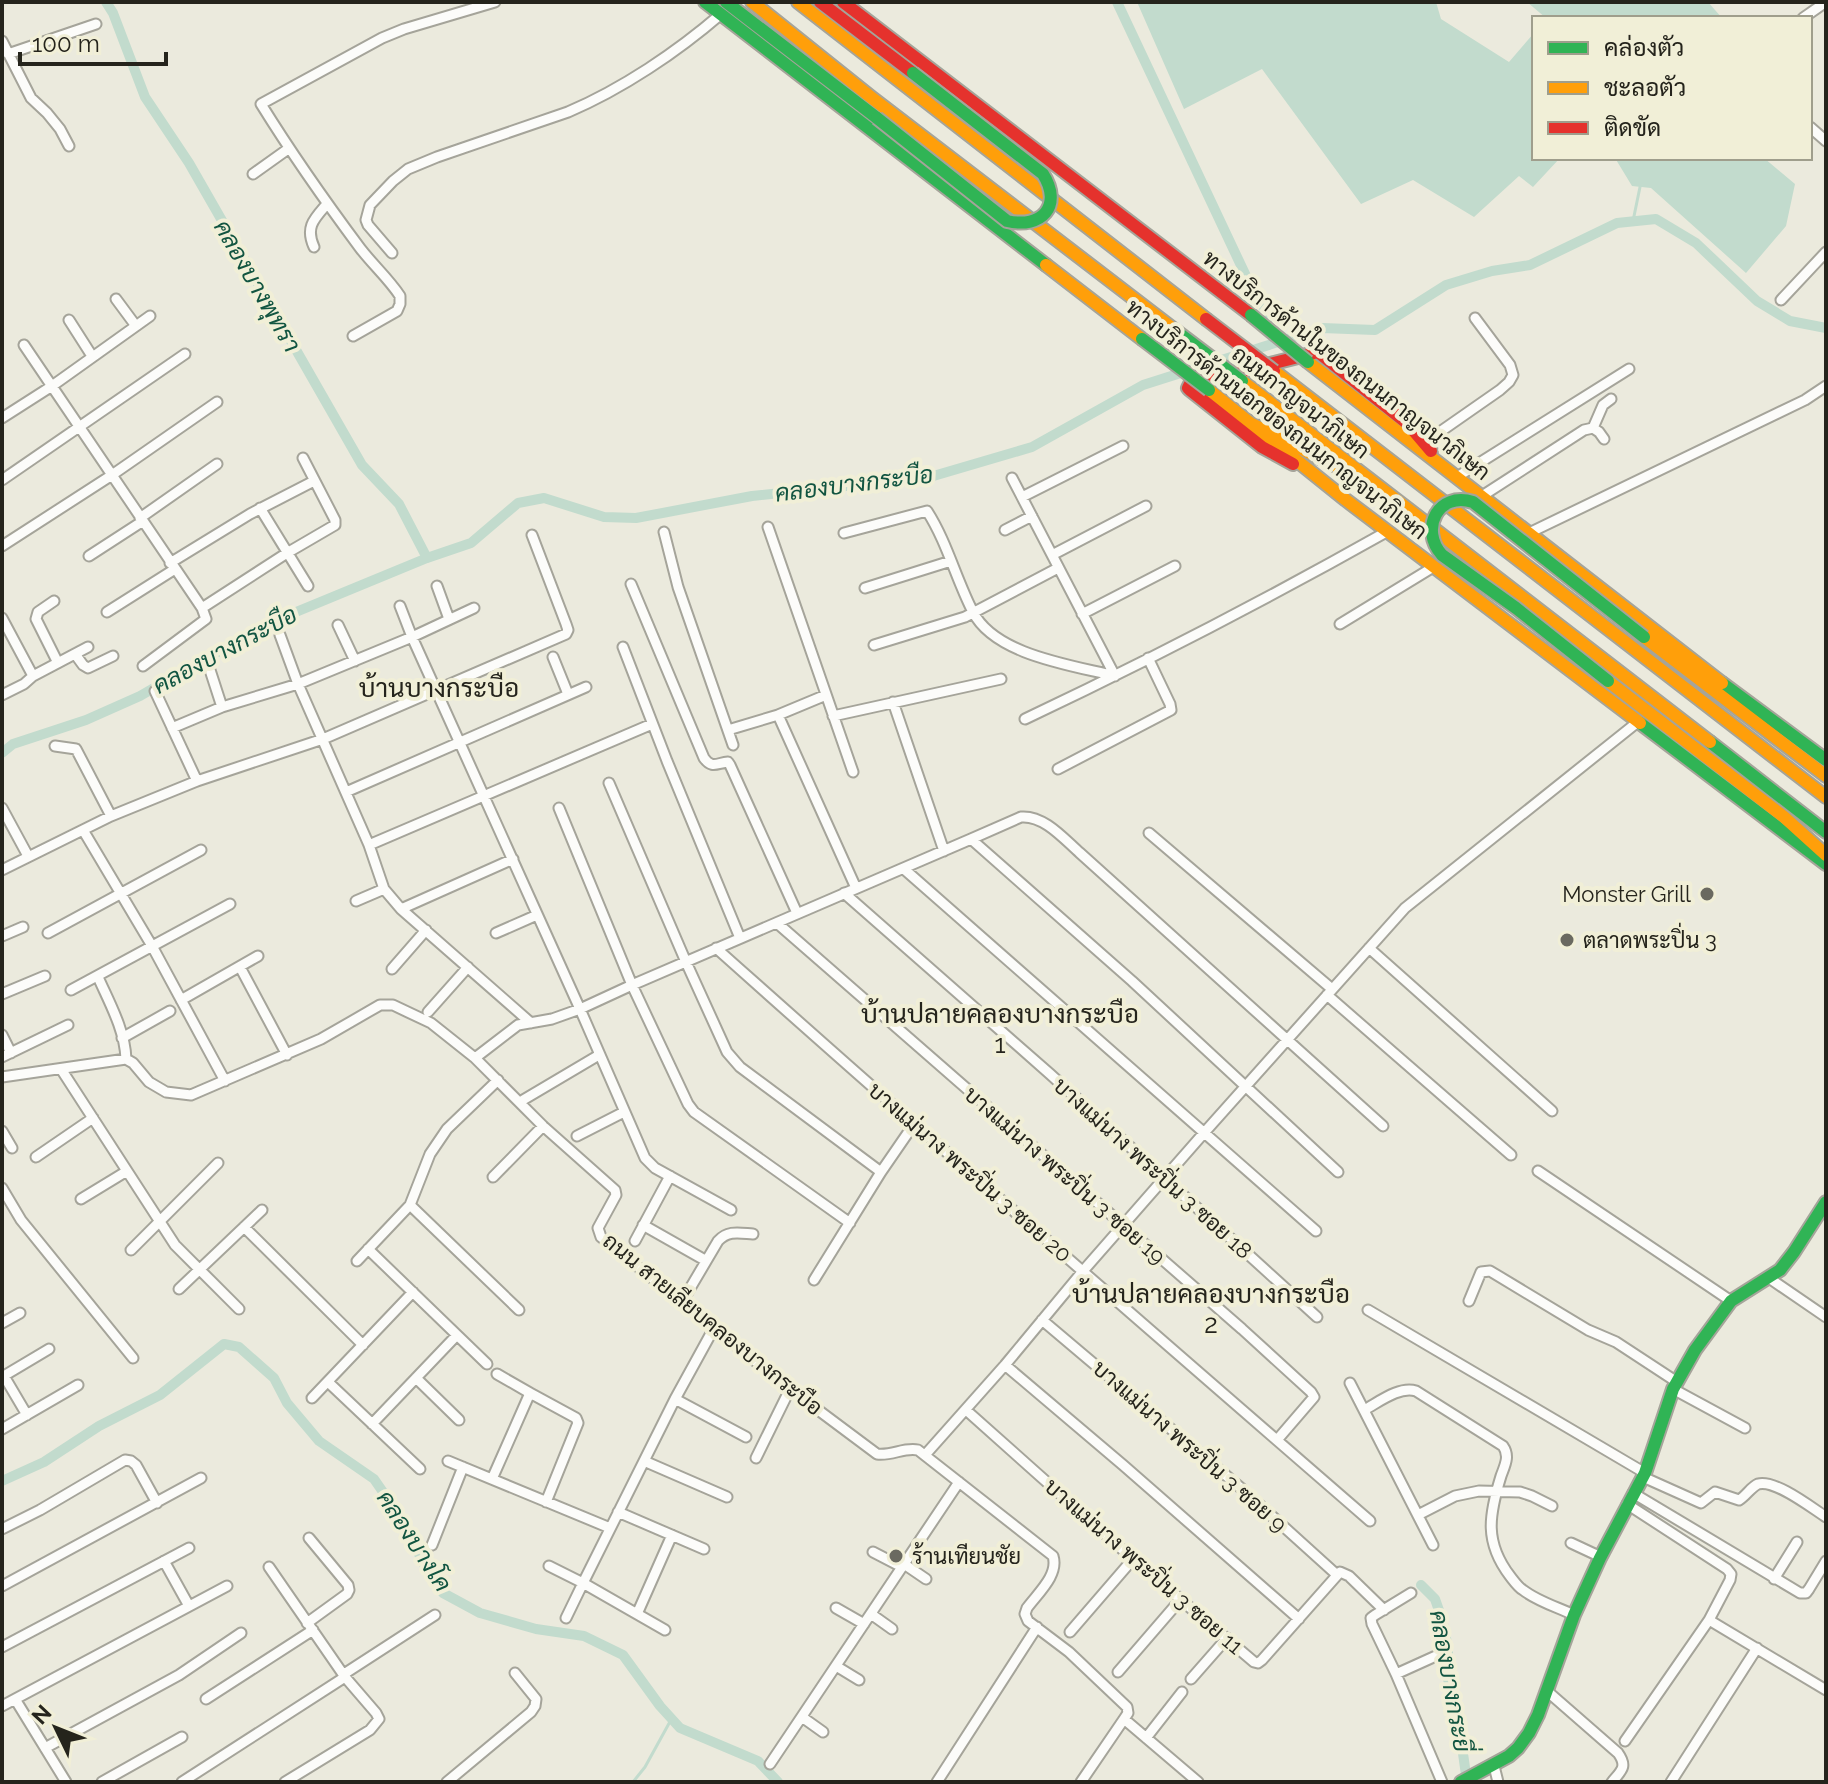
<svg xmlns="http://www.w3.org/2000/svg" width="1828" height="1784" font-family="Raleway,Sarabun,sans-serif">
	<rect width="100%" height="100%" fill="#ebeadd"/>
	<path fill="#c2dbcd" d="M 1137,2 L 1436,2 L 1441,19 L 1509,62 L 1534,33 L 1534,158 L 1560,158 L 1533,187 L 1519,176 L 1474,217 L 1413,180 L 1361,204 L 1262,69 L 1184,109 Z
		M 1527,2 L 1708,2 L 1722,18 L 1546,18 Z
		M 1615,158 L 1764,158 L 1795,184 L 1786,226 L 1746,273 L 1651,188 L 1632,186 Z"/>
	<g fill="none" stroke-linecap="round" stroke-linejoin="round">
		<path stroke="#c2dbcd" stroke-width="3" d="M 1633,221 L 1640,187
			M 633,1782 L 645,1767 L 672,1718"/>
		<path stroke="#c2dbcd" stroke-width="10" d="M 106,2 L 113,13 L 145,97 L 189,163 L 362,465 L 399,504 L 427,558
			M 1117,2 L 1246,276 L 1265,309 L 1268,330
			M 2,753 L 13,744 L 86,720 L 140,696 L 202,660 L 296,612 L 427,558 L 471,543 L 518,503 L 544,498 L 604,517 L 636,518 L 752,496 L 930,477 L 1032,447 L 1143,385 L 1322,328 L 1375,330 L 1446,285 L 1492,271 L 1530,265 L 1617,223 L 1656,219 L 1696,243 L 1757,301 L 1790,321 L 1826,328
			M 2,1481 L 44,1462 L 99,1426 L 160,1395 L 224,1344 L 239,1347 L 274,1378 L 287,1403 L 319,1441 L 374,1479 L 401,1518 L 425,1566 L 443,1593 L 480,1613 L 536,1629 L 584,1636 L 623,1655 L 660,1706 L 680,1728 L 758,1761 L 778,1782
			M 1421,1585 L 1435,1599 L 1442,1619 L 1448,1648 L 1448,1679 L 1460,1732 L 1467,1782"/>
		<g stroke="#a5a49a" stroke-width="13">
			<path id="street" d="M 1803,18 L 1826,2
				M 2,41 L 31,98 L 47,113 L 60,129 L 69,146
				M 8,54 L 96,24
				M 1810,127 L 1826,141
				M 253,174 L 288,149
				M 314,247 C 305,227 314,219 327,204
				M 392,253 L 368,225 L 366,220 L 370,205 L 393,181 L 408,169 L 437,157 L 568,112 C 622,89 677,52 721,14
				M 116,299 L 136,326
				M 1781,300 L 1826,252
				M 69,320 L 92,356
				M 353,336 L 397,311 L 400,304 L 400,296 C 389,279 373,265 360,248 C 325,201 292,154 261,104 L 382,38 L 404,29 L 495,2
				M 24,345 L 202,608 L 206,619 L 143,666
				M 2,418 L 52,386 L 150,316
				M 1593,428 L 1603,405 L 1611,399
				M 1424,443 L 1500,390 L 1509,382 L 1513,375 L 1510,365 L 1475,318
				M 1457,477 L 1629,369
				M 1012,478 L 1115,676
				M 2,480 L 185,354
				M 1482,496 L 1584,430 L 1593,428 L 1599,432 L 1604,439
				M 1022,497 L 1123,446
				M 260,508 L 308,586
				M 140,518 L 217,464
				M 768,527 L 853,772
				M 1005,530 L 1032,516
				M 664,532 L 678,587 L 733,745
				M 844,533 L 927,511 C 947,542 956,579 973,612 C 995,655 1071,665 1115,676
				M 1529,533 L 1805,400 L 1826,386
				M 2,546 L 112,475 L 217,402
				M 1052,555 L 1146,506
				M 89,556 L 143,521
				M 170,563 L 250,514 L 314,481
				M 631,584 L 704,758 C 712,769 717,763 728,762 L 730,765 L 797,913
				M 437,586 L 449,619
				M 865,588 L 951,561
				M 54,601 L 38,612 L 36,619 L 58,663
				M 400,606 L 412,637 L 580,1009 L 645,1158 L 655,1168 L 731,1210
				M 202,608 L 287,553 L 335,525 L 335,520 L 303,458
				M 107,612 L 175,569
				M 1082,614 L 1175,566
				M 2,618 L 33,676 L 24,684 L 2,695
				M 1340,624 L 1435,566
				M 338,625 L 355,661
				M 280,635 L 298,684 L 369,845 L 384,889 L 401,909 L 531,1023
				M 874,645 L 965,617 L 1058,568
				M 623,647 L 667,761 L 740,938
				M 75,654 L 83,665 L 88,668 L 113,656
				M 553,657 L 568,694
				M 210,670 L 222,707
				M 33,676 L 88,647
				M 155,691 L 197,781
				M 893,702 L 944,851
				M 778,715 L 856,888
				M 833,716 L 1001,679
				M 1025,719 C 1148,661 1269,598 1388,531
				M 172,728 L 222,707 L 298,684 L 412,637 L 474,608
				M 728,730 L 778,715 L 826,695
				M 55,746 L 76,749 L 111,816
				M 1058,769 L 1171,710 L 1170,704 L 1148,658
				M 609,783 L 686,962 L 727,1052 L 740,1067 L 881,1172
				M 346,792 L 586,687
				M 2,808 L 28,856
				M 559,808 L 632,985 L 688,1104 L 694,1112 L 850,1223
				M 83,830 L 152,946 L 225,1081
				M 1149,833 L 1332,989
				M 971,839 L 1132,981 L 1338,1172
				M 369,845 L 652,724
				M 904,869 L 1316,1231
				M 2,870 L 111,816 L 197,781 L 323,739 L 566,634 L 568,630 L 566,624 L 532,535
				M 844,893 L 1050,1074 L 1317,1317
				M 356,901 L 384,889
				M 401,909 L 513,859
				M 777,923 L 1242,1329 L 1311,1392 L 1314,1397 L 1277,1440
				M 48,933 L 201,850
				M 496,933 L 537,915
				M 2,936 L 23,927
				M 716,948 C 932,1141 1151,1331 1370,1521
				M 1369,948 L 1552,1111
				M 240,967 L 287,1055
				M 392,969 L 426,930
				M 98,977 C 109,1002 125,1030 126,1059
				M 71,990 L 230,904
				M 2,994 L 45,976
				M 1327,995 L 1511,1155
				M 181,1000 L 258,956
				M 428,1012 L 468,967
				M 2,1035 L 11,1053
				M 122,1038 L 170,1011
				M 2,1057 L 68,1025
				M 475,1058 L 518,1025 L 552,1019 L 580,1009 L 632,985 L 971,839 L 1021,817 C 1044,815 1064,839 1080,853 L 1383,1126
				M 61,1069 L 175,1245 L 239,1309
				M 2,1077 L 126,1059 L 133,1063 L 149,1082 L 166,1092 L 191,1095 L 321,1039 L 380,1005 L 393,1005 L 431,1023 L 475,1058 L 543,1126 L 615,1190 L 616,1195 L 598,1228 L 601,1237 L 790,1389 L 877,1454 C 892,1456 904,1447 918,1450 L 1053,1556 C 1059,1575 1038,1593 1027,1608 L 1025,1614 L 1028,1621 L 1069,1652 L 1127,1707 L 1128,1713 L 1124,1719 L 1081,1782
				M 523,1100 L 599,1055
				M 2,1131 L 12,1148
				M 577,1136 L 624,1112
				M 36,1157 L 93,1118
				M 1538,1171 L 1731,1301
				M 493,1177 L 543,1126
				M 2,1188 L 21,1220 L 133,1358
				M 81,1199 L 127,1171
				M 410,1205 L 519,1310
				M 643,1225 L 703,1259
				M 244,1227 L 363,1345
				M 635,1241 L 670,1176
				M 368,1249 L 487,1364
				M 131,1250 L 218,1163
				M 357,1261 L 410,1205 L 430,1154 L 447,1129 L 498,1080
				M 1769,1278 L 1826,1317
				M 814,1280 L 881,1172 L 914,1124
				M 179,1289 L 262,1210
				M 1469,1301 L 1481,1272 L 1490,1271 L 1588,1330 L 1616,1342 L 1677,1382
				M 682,1302 L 718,1241 C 728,1230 739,1233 753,1234
				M 1368,1310 L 1645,1473
				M 1042,1320 L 1242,1489 L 1336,1574
				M 2,1323 L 20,1313
				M 1005,1365 L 1123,1465 L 1299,1619
				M 497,1374 L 530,1393
				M 4,1376 L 27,1415
				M 2,1377 L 49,1349
				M 416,1378 L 459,1420
				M 328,1382 L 420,1469
				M 1350,1383 L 1433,1545
				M 1673,1389 L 1745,1428
				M 312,1398 L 413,1292
				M 675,1399 L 746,1437
				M 966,1410 L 1133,1559 L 1254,1662 L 1258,1663 L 1262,1660 L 1340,1572 L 1349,1576 L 1384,1610
				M 1364,1410 C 1379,1402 1399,1386 1416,1391 L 1503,1446 C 1510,1456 1505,1465 1501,1476 C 1489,1515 1484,1542 1510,1576 C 1514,1581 1518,1587 1523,1590 C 1537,1601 1557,1607 1574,1615
				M 372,1424 L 457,1335
				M 2,1429 L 78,1385
				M 925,1455 L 1005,1365 L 1083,1271 L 1203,1134 L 1405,908 L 1639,721
				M 756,1458 L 790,1389
				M 448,1461 L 610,1528
				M 644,1461 L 727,1497
				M 1643,1477 L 1701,1503 L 1715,1492 L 1739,1500 C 1746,1496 1751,1487 1758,1484 C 1775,1479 1812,1508 1826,1517
				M 492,1479 L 530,1393 L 576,1418 L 578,1423 L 546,1502
				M 1633,1493 L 1800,1593 L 1806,1593 L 1809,1589 L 1826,1561
				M 1627,1504 L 1727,1569 L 1731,1574 L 1730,1580 L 1709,1620 L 1826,1690
				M 618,1512 L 704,1549
				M 1418,1515 L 1455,1496 L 1479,1491 L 1520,1492 L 1532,1496 L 1552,1506
				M 2,1529 L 40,1510 L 125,1460 L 131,1461 L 136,1465 L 157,1503
				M 1571,1543 L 1601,1557
				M 432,1545 L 463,1467
				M 873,1552 L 902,1567
				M 164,1561 L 189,1606
				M 904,1564 L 926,1579
				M 549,1566 L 583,1583 L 566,1618
				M 269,1567 L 345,1677 L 376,1713 L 379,1719 L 370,1730 L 285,1782
				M 1774,1579 L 1797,1542
				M 2,1586 L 201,1478
				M 1411,1593 L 1375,1615 L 1371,1618 L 1372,1624 L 1396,1674 L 1442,1782
				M 836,1608 L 864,1624
				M 637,1614 L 672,1535
				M 871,1614 L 892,1629
				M 307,1623 L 347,1594 L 349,1590 L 348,1585 L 309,1538
				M 665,1630 L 583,1583 L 675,1399 L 714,1328
				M 1070,1632 L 1133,1559
				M 2,1647 L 189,1548
				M 836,1666 L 859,1680
				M 1118,1672 L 1181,1599
				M 344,1674 L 435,1615
				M 1396,1674 L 1438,1655
				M 1191,1679 L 1227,1638
				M 1547,1691 L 1618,1753 C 1628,1767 1621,1771 1612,1782
				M 15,1699 L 66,1782
				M 206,1699 L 313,1630
				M 2,1706 L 227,1586
				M 802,1717 L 823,1732
				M 1124,1719 L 1198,1782
				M 1146,1738 L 1182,1692
				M 1625,1741 L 1709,1620
				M 45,1748 L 179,1675 L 241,1633
				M 770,1764 L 959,1482
				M 1494,1766 L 1498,1782
				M 102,1782 L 182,1737
				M 182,1782 L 345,1677
				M 447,1782 L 531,1712 L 535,1706 L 536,1699 L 515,1673
				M 937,1782 L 1037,1627
				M 1671,1782 L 1757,1648"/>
		</g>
		<g stroke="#a5a49a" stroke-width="16">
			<path id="fast" d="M 705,2 L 1046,265
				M 726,2 L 877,118
				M 1722,683 L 1826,760
				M 1640,723 L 1826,864
				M 1710,742 L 1826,832
				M 1461,1782 L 1509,1756 L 1518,1748 L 1529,1733 L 1538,1715 L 1574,1615 L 1600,1558 L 1645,1473 L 1673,1389 L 1695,1350 L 1731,1301 L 1780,1270 L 1794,1252 L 1826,1202"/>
		</g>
		<g stroke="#a5a49a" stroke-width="16">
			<path id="slow" d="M 752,2 L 872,98 L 1176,331
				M 798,2 L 1206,319
				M 1046,265 L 1142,339
				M 1308,362 L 1722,683
				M 1274,371 L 1826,797
				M 1242,381 L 1710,742
				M 1209,390 L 1346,500 L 1640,723
				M 1252,424 L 1348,472
				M 1644,637 L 1826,776
				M 1608,681 L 1784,817 L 1826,855"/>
		</g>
		<g stroke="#a5a49a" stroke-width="16">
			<path id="jam" d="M 820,2 L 913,73
				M 843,2 L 1251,315
				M 1293,464 L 1262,447 L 1190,390 L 1188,388 L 1190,384 L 1318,352 L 1408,424 L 1431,451"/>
		</g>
		<use href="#street" stroke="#fcfcfa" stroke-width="9"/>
		<use href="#fast" stroke="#30b455" stroke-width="12"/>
		<use href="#slow" stroke="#ff9f0a" stroke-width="12"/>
		<use href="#jam" stroke="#e5322d" stroke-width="12"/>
		<g stroke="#a5a49a" stroke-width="16" stroke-linecap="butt">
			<path id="fast-bridge" d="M 877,118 L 1007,221 C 1042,229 1063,206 1043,174 L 913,73
				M 1251,315 L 1308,362
				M 1176,331 L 1242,381
				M 1142,339 L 1209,390
				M 1608,681 L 1516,608 L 1442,555 C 1419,529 1438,491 1473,502 L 1644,637"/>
		</g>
		<g stroke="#a5a49a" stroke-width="16" stroke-linecap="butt">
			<path id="jam-bridge" d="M 1206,319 L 1274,371"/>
		</g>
		<use href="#fast-bridge" stroke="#30b455" stroke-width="12"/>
		<use href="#jam-bridge" stroke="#e5322d" stroke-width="12"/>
	</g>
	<g fill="#6a6960" stroke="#f1efd7" stroke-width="3">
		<circle cx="1707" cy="894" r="8"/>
		<circle cx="1567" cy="940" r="8"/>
		<circle cx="896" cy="1556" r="8"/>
	</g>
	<g text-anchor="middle" stroke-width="8" stroke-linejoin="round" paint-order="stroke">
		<g font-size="22" fill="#25241c" stroke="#f1efd7">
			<text transform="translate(1347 365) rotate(38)" y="8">ทางบริการด้านในของถนนกาญจนาภิเษก</text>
			<text transform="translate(1301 402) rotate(38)" y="8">ถนนกาญจนาภิเษก</text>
			<text transform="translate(1277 419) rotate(38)" y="8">ทางบริการด้านนอกของถนนกาญจนาภิเษก</text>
			<text transform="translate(1153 1168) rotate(42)" y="8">บางแม่นาง พระปิ่น 3 ซอย 18</text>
			<text transform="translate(970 1172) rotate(41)" y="8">บางแม่นาง พระปิ่น 3 ซอย 20</text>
			<text transform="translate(1065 1175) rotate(41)" y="8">บางแม่นาง พระปิ่น 3 ซอย 19</text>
			<text transform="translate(713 1324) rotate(39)" y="8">ถนน สายเลียบคลองบางกระบือ</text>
			<text transform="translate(1190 1446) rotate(41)" y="8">บางแม่นาง พระปิ่น 3 ซอย 9</text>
			<text transform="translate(1144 1566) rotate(41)" y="8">บางแม่นาง พระปิ่น 3 ซอย 11</text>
		</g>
		<g font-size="22" fill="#25241c" stroke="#f1efd7" text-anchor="start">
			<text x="1691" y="902" text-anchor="end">Monster Grill</text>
			<text x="1583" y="948">ตลาดพระปิ่น 3</text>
			<text x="912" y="1564">ร้านเทียนชัย</text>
		</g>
		<g font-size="24" font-style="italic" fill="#125541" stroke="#f1efd7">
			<text transform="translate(257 286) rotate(60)" y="8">คลองบางพุทรา</text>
			<text transform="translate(854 484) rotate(-7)" y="8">คลองบางกระบือ</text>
			<text transform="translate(225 650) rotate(-28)" y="8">คลองบางกระบือ</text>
			<text transform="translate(414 1541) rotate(57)" y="8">คลองบางโค</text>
			<text transform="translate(1450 1681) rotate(80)" y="8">คลองบางกระยี่</text>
		</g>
		<g font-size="26" fill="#25241c" stroke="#f1efd7">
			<text x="439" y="697">บ้านบางกระบือ</text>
			<text x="1000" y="1023">บ้านปลายคลองบางกระบือ<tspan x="1000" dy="30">1</tspan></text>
			<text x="1211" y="1303">บ้านปลายคลองบางกระบือ<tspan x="1211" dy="30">2</tspan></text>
		</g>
	</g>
	<rect width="1828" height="1784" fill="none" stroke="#25241c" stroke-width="8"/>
	<rect x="1532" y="16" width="280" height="144" fill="#f1efd7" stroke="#9f9e8c" stroke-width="2"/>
	<rect x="1548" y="42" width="40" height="12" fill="#30b455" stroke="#9f9e8c" stroke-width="2"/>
	<text x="1604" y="56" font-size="24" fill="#25241c">คล่องตัว</text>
	<rect x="1548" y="82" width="40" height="12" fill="#ff9f0a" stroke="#9f9e8c" stroke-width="2"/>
	<text x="1604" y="96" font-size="24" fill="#25241c">ชะลอตัว</text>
	<rect x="1548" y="122" width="40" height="12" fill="#e5322d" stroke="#9f9e8c" stroke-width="2"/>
	<text x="1604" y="136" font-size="24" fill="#25241c">ติดขัด</text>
	<g transform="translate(56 1728) rotate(313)" stroke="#f1efd7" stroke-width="6" paint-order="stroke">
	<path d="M0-6L14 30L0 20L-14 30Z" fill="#25241c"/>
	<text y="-12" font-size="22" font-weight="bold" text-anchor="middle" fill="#25241c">N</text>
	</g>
	<path d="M20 52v12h146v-12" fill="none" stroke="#25241c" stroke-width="4"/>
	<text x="32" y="52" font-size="24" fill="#25241c" stroke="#f1efd7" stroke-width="6" paint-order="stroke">100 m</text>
</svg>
